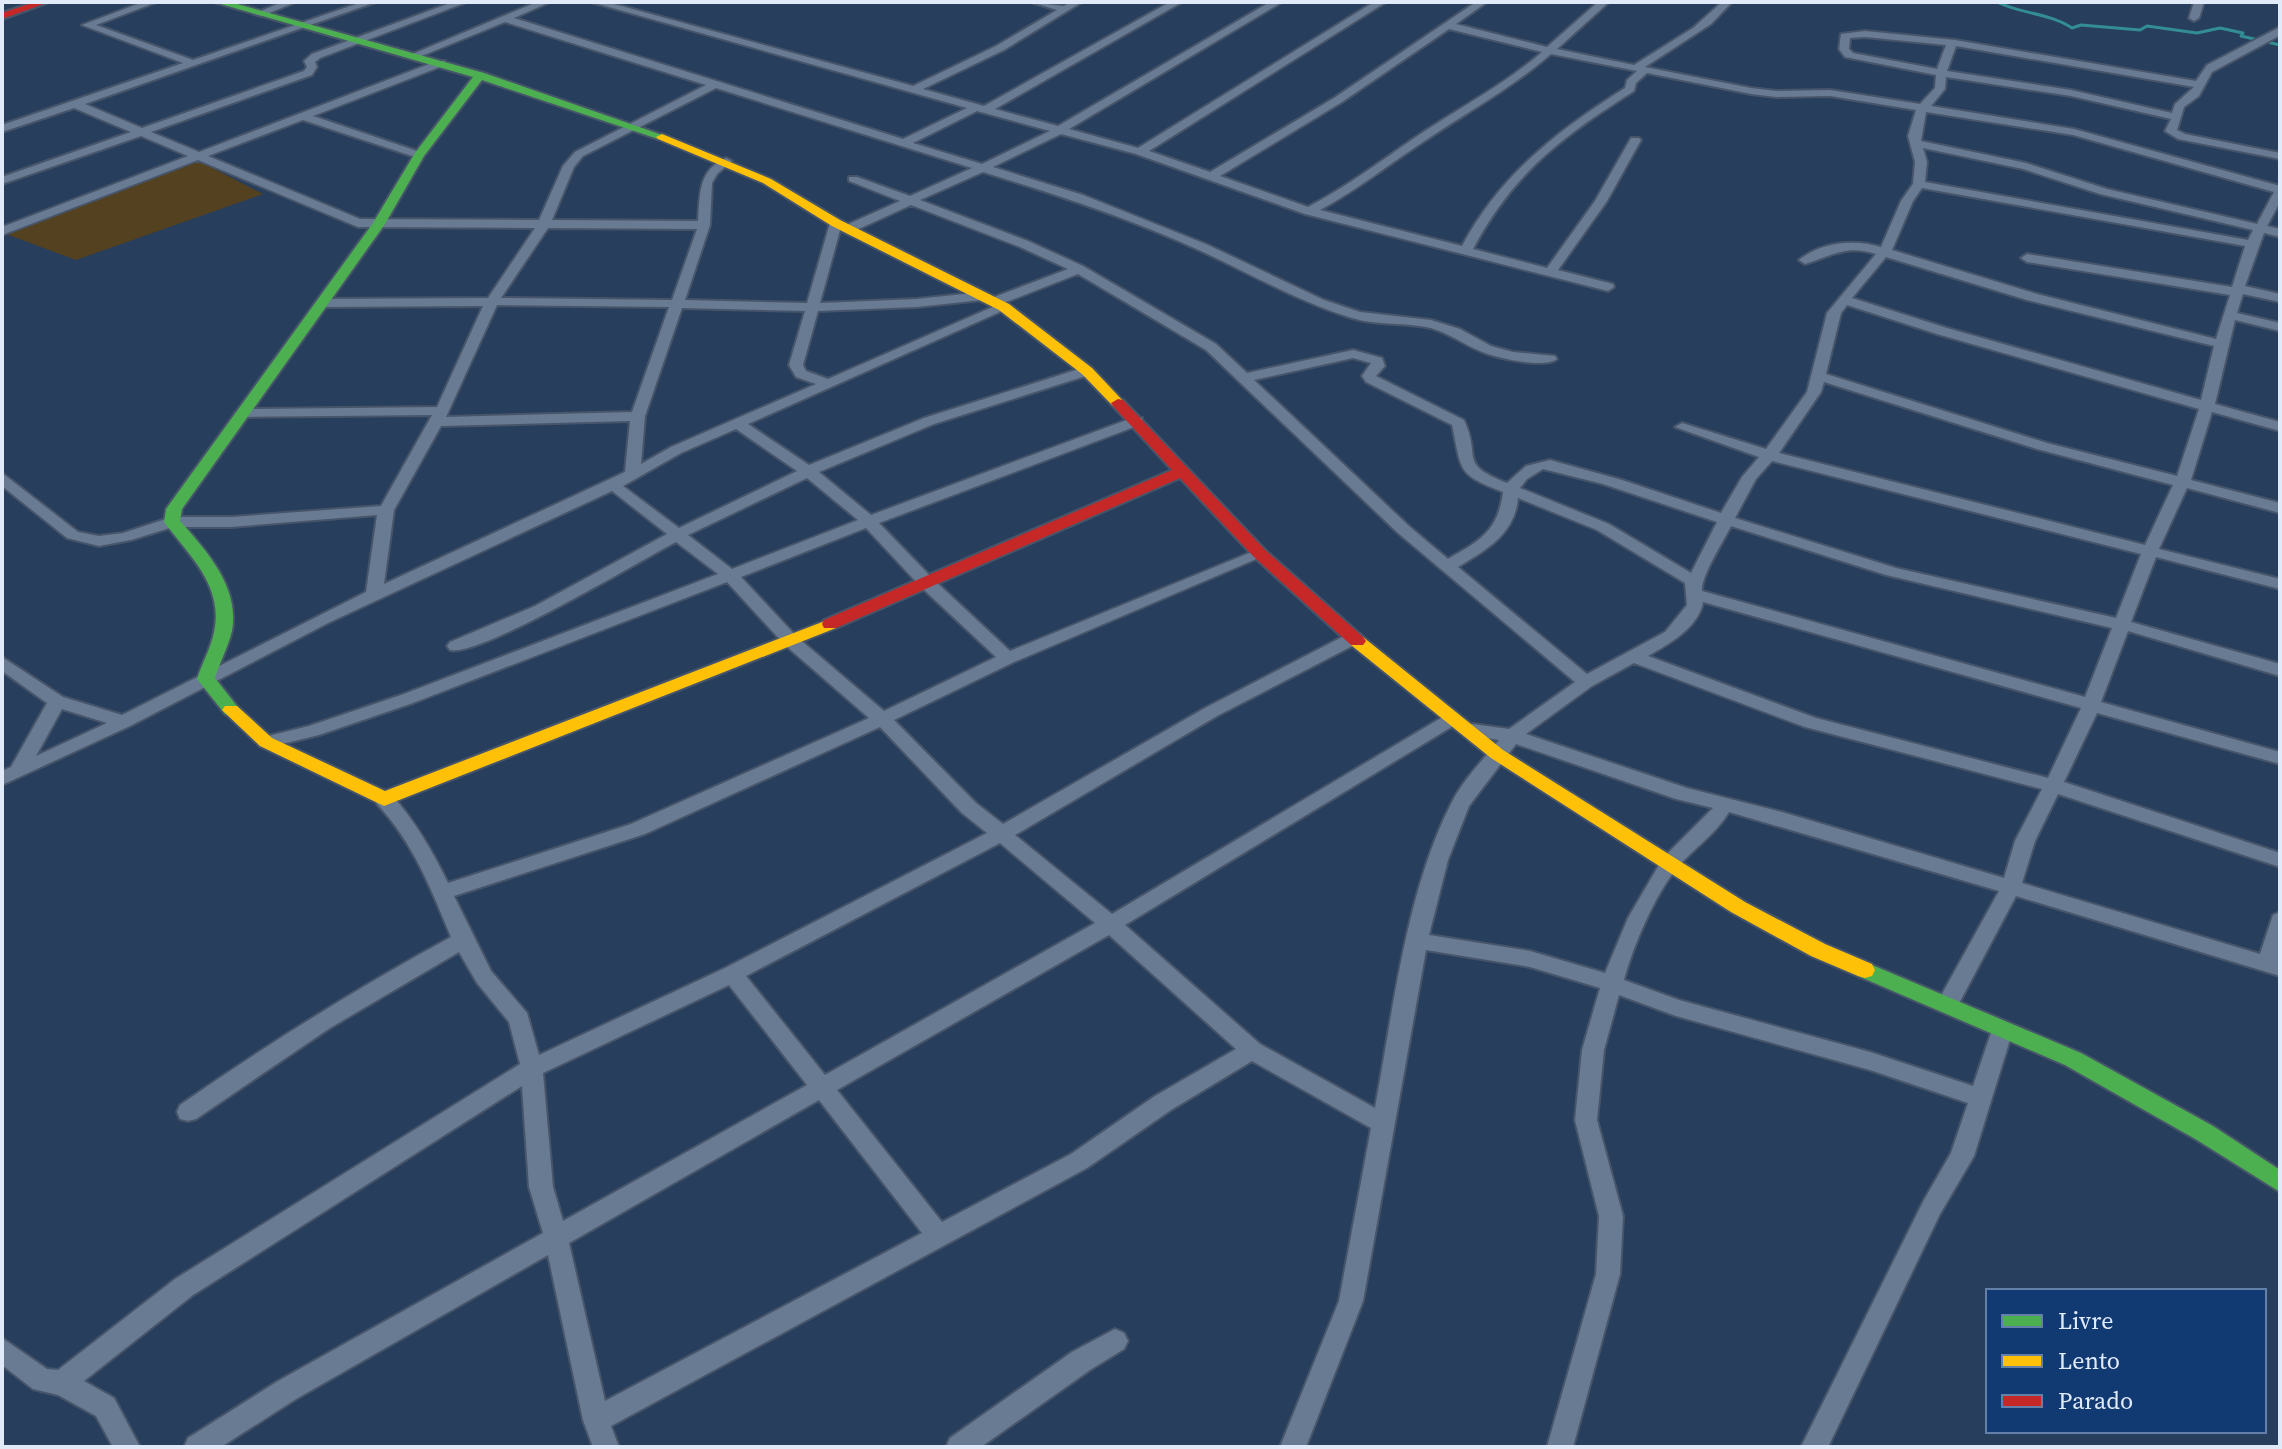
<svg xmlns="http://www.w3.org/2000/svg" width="2282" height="1449" font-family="'Source Serif 4',serif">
	<rect width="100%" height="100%" fill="#273e5c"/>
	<path fill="#544120" d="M 199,161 L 263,194 L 76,260 L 6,234 Z"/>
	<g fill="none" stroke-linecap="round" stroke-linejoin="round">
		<path stroke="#338e94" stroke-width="3" d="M 1997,2 C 2021,14 2050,13 2072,28 L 2081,25 L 2140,30 L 2147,26 L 2197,33 L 2220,28 L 2243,33 L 2241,36 L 2280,45"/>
		<g stroke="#47556a" stroke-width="4">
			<path id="street" d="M 143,2 L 157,2 L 96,25 L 193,60 L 362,2 L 376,2 L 85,104 L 142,128 L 304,71 L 307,67 L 304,61 L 312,54 L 453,2 L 467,2 L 320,58 L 315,62 L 317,67 L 312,75 L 151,132 L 199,152 L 437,61 L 445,61 L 445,65 L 313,116 L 423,153 L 423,157 L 415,157 L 303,120 L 208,156 L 360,219 L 539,220 L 563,166 L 575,152 L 706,85 L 505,22 L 419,57 L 410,55 L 537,2 L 550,2 L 514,18 L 903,139 L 967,108 L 591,2 L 607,2 L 913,86 L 996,46 L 1057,10 L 1031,2 L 1064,6 L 1070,2 L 1082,2 L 1004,50 L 923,89 L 984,106 L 1170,2 L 1182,2 L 995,109 L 1058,126 L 1270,2 L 1282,2 L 1069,129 L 1138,148 L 1374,2 L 1386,2 L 1149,151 L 1210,172 L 1334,98 L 1476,2 L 1487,2 L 1456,24 L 1547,47 L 1598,2 L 1609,2 L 1557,49 L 1634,65 L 1693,28 L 1722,2 L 1732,2 L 1711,24 L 1645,67 L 1751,88 L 1776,91 L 1830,90 L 1920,104 L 1935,88 L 1936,75 L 1845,57 L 1839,49 L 1841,34 L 1865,31 L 1955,40 L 2196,81 L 2207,65 L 2280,27 L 2280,35 L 2277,37 L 2212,72 L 2199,96 L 2184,107 L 2177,130 L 2185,134 L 2280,153 L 2280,159 L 2178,139 L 2165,131 L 2171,119 L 2071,96 L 1946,77 L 1945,89 L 1931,106 L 2074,129 L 2280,186 L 2280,202 L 2267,226 L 2280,229 L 2280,237 L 2264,233 L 2245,286 L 2280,294 L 2280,302 L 2243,294 L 2237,313 L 2280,323 L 2280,331 L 2235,320 L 2215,404 L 2280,422 L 2280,431 L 2212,412 L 2191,480 L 2280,503 L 2280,513 L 2187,488 L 2159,549 L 2280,579 L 2280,589 L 2156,557 L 2131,622 L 2280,664 L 2280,676 L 2128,631 L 2101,702 L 2280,752 L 2280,764 L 2097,713 L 2064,782 L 2280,853 L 2280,867 L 2058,794 L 2035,841 L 2022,883 L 2260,954 L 2273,915 L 2280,912 L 2280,976 L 2016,896 L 1956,1009 L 1948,1011 L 1940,1009 L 1937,1003 L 1999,891 L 1729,812 C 1716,834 1694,848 1678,867 C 1655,894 1633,946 1624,980 L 1679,1000 L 1870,1052 L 1973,1086 L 1994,1024 L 2002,1021 L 2010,1024 L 2013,1030 L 1974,1156 L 1940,1214 L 1828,1447 L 1801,1447 L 1924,1200 L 1951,1153 L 1968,1103 L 1870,1070 L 1676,1016 L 1619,995 L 1604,1050 L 1597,1120 L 1623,1216 L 1620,1274 L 1573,1447 L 1547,1447 L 1596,1274 L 1599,1216 L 1575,1120 L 1582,1050 L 1600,988 L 1530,967 L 1426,950 L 1363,1301 L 1306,1447 L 1280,1447 L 1339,1301 L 1371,1128 L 1252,1061 L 1171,1110 L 1087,1168 L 611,1426 L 619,1447 L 593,1447 L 583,1420 L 548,1255 L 296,1399 L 221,1447 L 184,1447 L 188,1438 L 278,1381 L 543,1233 L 529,1187 L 522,1086 L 193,1295 L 84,1381 L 114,1398 L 140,1447 L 113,1447 L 96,1416 L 58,1395 L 33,1389 L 2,1365 L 2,1338 L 47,1369 L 58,1370 L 175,1279 L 520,1064 L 509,1022 L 477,983 L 459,952 L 330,1028 L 196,1119 L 188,1121 L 180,1119 L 177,1112 L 180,1105 C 268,1044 357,988 451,937 C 431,889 413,842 377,804 L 375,799 L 377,794 L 391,794 C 415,821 432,850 448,883 L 631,824 L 869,718 L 785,645 L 727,582 L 413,703 L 319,735 L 266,748 L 260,746 L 257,742 L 260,738 L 309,726 L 401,695 L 718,574 L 676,542 C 641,560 479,658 450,650 L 447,646 L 450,642 L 535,606 L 667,534 L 612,491 L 330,622 L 130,726 L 2,785 L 2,771 L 11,767 L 47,703 L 2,671 L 2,657 L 63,697 L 122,715 L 366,592 L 377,515 L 231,527 L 173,527 L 131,540 L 99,546 L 67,538 L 2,486 L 2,473 L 78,532 L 99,536 L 123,533 L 172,517 L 231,517 L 381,506 L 432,415 L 242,417 L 235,413 L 242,409 L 437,407 L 483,306 L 323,307 L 316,303 L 323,299 L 488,298 L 535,228 L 358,227 L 198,160 L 2,235 L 2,227 L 188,156 L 141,136 L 2,184 L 2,177 L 131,132 L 74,108 L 2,132 L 2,125 L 183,63 L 82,25 ZM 1449,29 L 1542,52 C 1503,86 1455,110 1413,139 C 1378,163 1346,187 1308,207 L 1220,176 L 1342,102 ZM 1865,37 L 1946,45 L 1937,69 L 1853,53 L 1849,49 L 1850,38 ZM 1956,46 L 2194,87 L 2175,104 L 2172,113 L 2071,90 L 1947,71 ZM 1551,54 L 1637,71 L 1627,80 L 1625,88 C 1558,130 1500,175 1462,246 L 1320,210 C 1357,190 1388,165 1423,142 C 1466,113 1512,88 1551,54 ZM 1647,73 L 1751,94 L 1776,97 L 1830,96 L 1916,110 L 1908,136 L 1915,162 L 1913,184 L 1901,201 L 1881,247 C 1853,239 1822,242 1799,260 L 1805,264 C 1832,256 1846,244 1876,254 L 1827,313 L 1807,392 L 1766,449 L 1682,423 L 1675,427 L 1759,457 L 1742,477 L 1721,513 L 1622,480 L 1550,460 L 1526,466 L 1507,483 C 1457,463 1482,459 1464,420 L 1376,376 L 1385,366 L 1382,358 L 1353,350 L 1247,373 L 1216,344 L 1083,266 L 1028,241 L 920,200 L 983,172 C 1057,195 1131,219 1201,251 C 1251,274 1299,302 1352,318 C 1377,326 1405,322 1431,328 C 1449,333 1463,344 1480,351 C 1495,358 1545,369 1557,359 L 1555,356 L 1513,352 L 1491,346 L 1460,329 L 1431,320 L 1360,312 L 1324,300 L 1208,245 L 1083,195 L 993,167 L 1061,134 L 1136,154 L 1305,214 L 1608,291 L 1614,287 L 1613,284 L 1558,270 L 1607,201 L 1641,140 L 1639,138 L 1631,138 L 1595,201 L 1547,268 L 1473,249 C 1514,172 1562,137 1634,91 L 1636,83 ZM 716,88 L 972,168 L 910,196 L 857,177 L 849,177 L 849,181 L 900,201 L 844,226 L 844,232 L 852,232 L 911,205 L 1020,247 L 1068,269 L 989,299 L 989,305 L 997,305 L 828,379 L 806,371 L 803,365 L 818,311 L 917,307 L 982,300 L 988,296 L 982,292 L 917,299 L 820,303 L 842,223 L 836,219 L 830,223 L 807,303 L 685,300 L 710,225 L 712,183 L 717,174 L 732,161 L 726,158 C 698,170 700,194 698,221 L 552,220 L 574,167 L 583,156 ZM 977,111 L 1050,131 L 982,164 L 913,143 ZM 1926,112 L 2073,135 L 2274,192 L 2257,224 L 2107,189 L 2026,163 L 1921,141 ZM 1923,148 L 2023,169 L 2100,194 L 2253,230 L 2248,240 L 1925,182 L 1927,162 ZM 1922,188 L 2245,246 L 2232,287 L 2027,254 L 2021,258 L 2027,262 L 2230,295 L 2216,339 L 2037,294 L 1892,250 L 1913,201 ZM 548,228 L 697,229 L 672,300 L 501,298 ZM 1886,257 L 2027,300 L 2214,346 L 2201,400 L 1947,328 L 1852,298 ZM 1078,274 L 1206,350 L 1398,533 L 1575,682 L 1509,729 L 1465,723 L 1456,729 L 1465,735 L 1499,740 C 1483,760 1462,781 1451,804 C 1406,892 1393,1011 1375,1108 L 1260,1044 L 1125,925 L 1458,723 L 1461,719 L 1458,715 L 1446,715 L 1112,914 L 1015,835 L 1217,716 L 1360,642 L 1362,638 L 1360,634 L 1348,634 L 1205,708 L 1003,824 L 976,803 L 894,720 L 1014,662 L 1268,554 L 1266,551 L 1254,551 L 1010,651 L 933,579 L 879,523 L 1142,424 L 1142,418 L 1132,418 L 871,515 L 819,472 L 934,424 L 1092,374 L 1092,368 L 1082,368 L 924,418 L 809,465 L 748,424 L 1011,307 L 1001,304 ZM 497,305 L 669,307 L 632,412 L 446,417 ZM 1847,305 L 1937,334 L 2199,409 L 2177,476 L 2047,443 L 1826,374 L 1841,313 ZM 682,308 L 805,311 L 789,365 L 796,377 L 816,384 L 671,447 L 641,464 L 645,416 ZM 1353,358 L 1371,363 L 1362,376 L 1366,382 L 1452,425 C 1462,472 1457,474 1503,492 C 1498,531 1481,540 1448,559 L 1410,527 L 1254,380 ZM 1824,382 L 2037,449 L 2173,485 L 2145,545 L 1779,453 L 1821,392 ZM 630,421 L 625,472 L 384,584 L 394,510 L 441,426 ZM 736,429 L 797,471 L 679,528 L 623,486 L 681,453 ZM 1772,461 L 2141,554 L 2116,618 L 1896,568 L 1735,518 L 1756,479 ZM 1543,469 L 1603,484 L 1717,522 L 1691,573 L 1609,524 L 1520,488 L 1527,479 ZM 807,478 L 858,520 L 732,569 L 688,535 ZM 1518,498 L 1597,530 L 1685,583 L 1687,605 L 1665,632 L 1587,674 L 1458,567 C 1486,550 1515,534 1518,498 ZM 1731,526 L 1886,575 L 2112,628 L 2085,697 L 1702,591 C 1701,576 1723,542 1731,526 ZM 866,528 L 921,587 L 996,657 L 884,711 L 797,637 L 741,577 ZM 1703,602 L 2081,708 L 2048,778 L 1816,718 L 1648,656 C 1669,644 1699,627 1703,602 ZM 1634,663 L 1805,727 L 2042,789 L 2015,841 L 2004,878 L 1782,812 L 1687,788 L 1526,734 L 1592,686 ZM 62,709 L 107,723 L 36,756 ZM 880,727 L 962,813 L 987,833 L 725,968 L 539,1055 L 527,1013 L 491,971 L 454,896 L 645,834 ZM 1516,744 L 1676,799 L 1713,808 L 1663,858 L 1628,918 L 1605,973 L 1530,951 L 1429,935 L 1448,860 L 1469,806 ZM 1000,843 L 1095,923 L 825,1075 L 746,976 ZM 1109,935 L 1236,1049 L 1155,1096 L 1071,1154 L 942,1222 L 837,1090 ZM 729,985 L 807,1085 L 563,1221 L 553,1187 L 543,1073 ZM 819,1100 L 922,1233 L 605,1401 L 569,1243 Z
				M 282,2 L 296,2 L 262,16 L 254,14 Z
				M 2194,2 L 2204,2 L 2199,18 L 2194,21 L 2189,18 Z
				M 1115,1329 L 1124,1333 L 1128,1341 L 1124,1349 L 1090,1370 L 981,1447 L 946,1447 L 950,1438 L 1072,1352 Z"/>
		</g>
		<g stroke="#47556a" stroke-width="4">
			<path id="fast" d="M 214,2 L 230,2 L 484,73 L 668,137 L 658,139 L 482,80 L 424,156 L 385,224 L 182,509 L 180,521 C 207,551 240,588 232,631 C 228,647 220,662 215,678 L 240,710 L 231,716 L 225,714 L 197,679 C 202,663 211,648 214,632 C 224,586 189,555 164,522 L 166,509 L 373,223 L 415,153 L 473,77 Z
				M 1865,962 L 2081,1053 L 2213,1126 L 2280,1170 L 2280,1192 L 2197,1140 L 2065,1065 L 1858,976 L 1855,970 L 1858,964 Z"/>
		</g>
		<g stroke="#47556a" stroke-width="4">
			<path id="slow" d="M 662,134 L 771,179 L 840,220 L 1009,304 L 1092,368 L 1125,403 L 1123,406 L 1113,406 L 1082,374 L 999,310 L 832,226 L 763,183 L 658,139 L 656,137 Z
				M 830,619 L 836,620 L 838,624 L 836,628 L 384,806 L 260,746 L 222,710 L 225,706 L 237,706 L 272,738 L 385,791 Z
				M 1357,636 L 1363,637 L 1503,750 L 1745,902 L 1825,944 L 1872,964 L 1875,970 L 1872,976 L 1865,978 L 1858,976 L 1811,956 L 1731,912 L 1491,758 L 1351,645 L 1348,641 L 1351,637 Z"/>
		</g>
		<g stroke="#47556a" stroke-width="4">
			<path id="jam" d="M 35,2 L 49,2 L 2,19 L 2,13 Z
				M 1118,399 L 1123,400 L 1266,551 L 1363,637 L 1366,641 L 1363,645 L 1351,645 L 1254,557 L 1180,478 L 836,628 L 824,628 L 822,624 L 824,620 L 1172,470 L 1113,406 L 1111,403 Z"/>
		</g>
		<use href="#street" fill="#697a93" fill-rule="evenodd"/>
		<use href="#fast" fill="#4caf50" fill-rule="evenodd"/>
		<use href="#slow" fill="#ffc107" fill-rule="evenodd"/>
		<use href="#jam" fill="#c62828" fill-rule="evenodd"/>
	</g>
	<rect width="2282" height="1449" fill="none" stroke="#e1eaf8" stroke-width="8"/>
	<rect x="1986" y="1289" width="280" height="144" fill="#113a72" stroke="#6480a8" stroke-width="2"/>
	<rect x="2002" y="1315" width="40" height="12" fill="#4caf50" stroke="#6480a8" stroke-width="2"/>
	<text x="2058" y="1329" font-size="24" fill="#e1eaf8">Livre</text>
	<rect x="2002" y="1355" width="40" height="12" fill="#ffc107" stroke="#6480a8" stroke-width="2"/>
	<text x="2058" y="1369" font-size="24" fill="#e1eaf8">Lento</text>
	<rect x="2002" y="1395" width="40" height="12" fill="#c62828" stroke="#6480a8" stroke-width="2"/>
	<text x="2058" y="1409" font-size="24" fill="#e1eaf8">Parado</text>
</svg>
